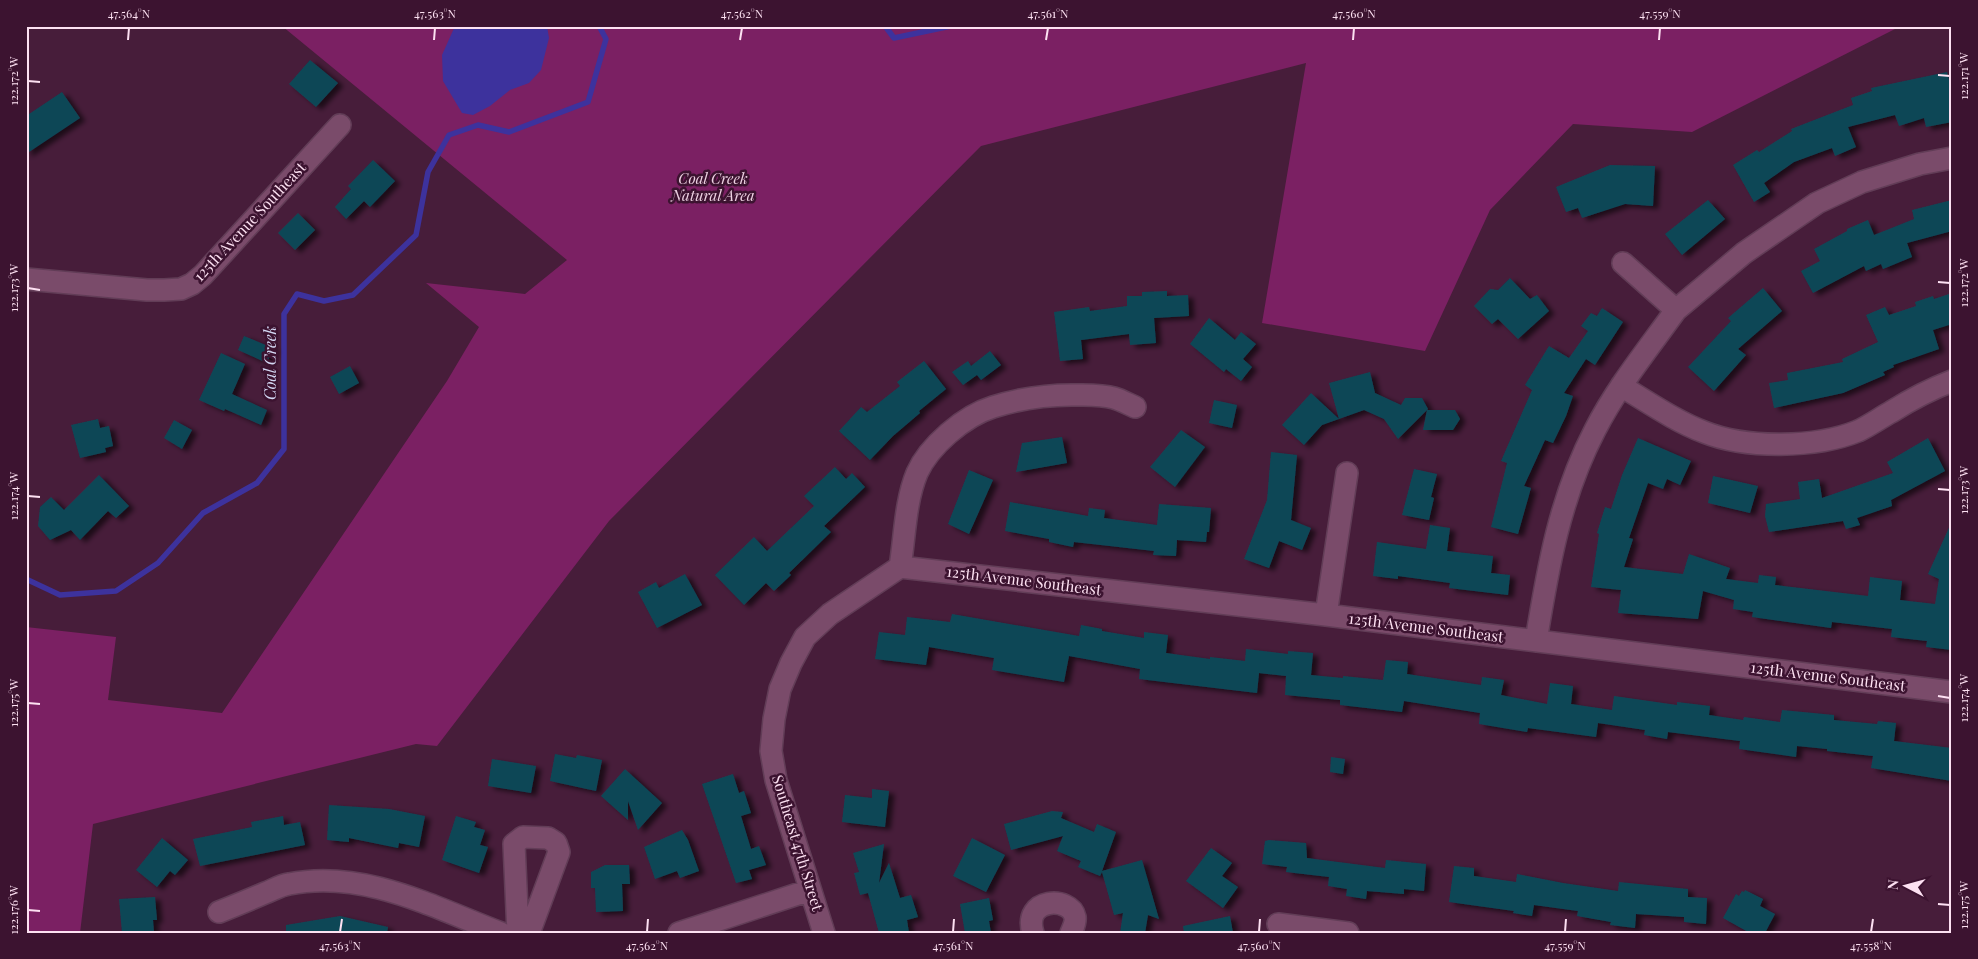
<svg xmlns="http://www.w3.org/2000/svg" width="1978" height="959" font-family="'Playfair Display',serif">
	<defs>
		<filter id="shadow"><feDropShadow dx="5.5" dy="3" stdDeviation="2.5" flood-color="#0009"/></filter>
	</defs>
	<rect width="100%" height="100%" fill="#471d3a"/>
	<path fill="#7b2063" d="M 282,26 L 1952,26 L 1952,29 L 1895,29 L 1692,132 L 1573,124 L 1490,210 L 1425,351 L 1262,323 L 1306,63 L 981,146 L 609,521 L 437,746 L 416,744 L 93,824 L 80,933 L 26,933 L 26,627 L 116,637 L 108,700 L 222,713 L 447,381 L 479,327 L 426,283 L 525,294 L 567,260 Z"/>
	<path fill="#3d329d" d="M 455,26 L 547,26 L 549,38 L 541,70 L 529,83 L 510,90 L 490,106 L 473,115 L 462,113 L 443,81 L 442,55 Z"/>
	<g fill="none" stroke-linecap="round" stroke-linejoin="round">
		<path stroke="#3d329d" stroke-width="5.5" d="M 885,26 L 894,38 L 951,26
			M 26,579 L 60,595 L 116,591 L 158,563 L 203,513 L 257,483 L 284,449 L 284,314 L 297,294 L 324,301 L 353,295 L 416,235 L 428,172 L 449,135 L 478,125 L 509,132 L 588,102 L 606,39 L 599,26"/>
	</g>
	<path fill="#0e4757" filter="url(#shadow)" d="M 310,60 L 338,83 L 316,107 L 289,84 Z
		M 1947,72 L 1952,92 L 1952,122 L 1926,127 L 1924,118 L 1899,126 L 1895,115 L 1848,127 L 1856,147 L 1835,156 L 1832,148 L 1794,162 L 1764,183 L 1770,192 L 1754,202 L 1733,165 L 1757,150 L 1759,152 L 1792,131 L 1791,129 L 1853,105 L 1851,98 L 1872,91 L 1871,88 Z
		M 62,92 L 80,118 L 26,154 L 26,116 Z
		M 373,160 L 395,181 L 370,207 L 364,201 L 346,219 L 335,207 L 351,189 L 348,186 Z
		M 1610,165 L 1655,166 L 1653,206 L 1625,204 L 1582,218 L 1578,208 L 1566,212 L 1556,187 Z
		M 1708,200 L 1725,219 L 1682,255 L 1665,234 Z
		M 1952,200 L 1952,231 L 1907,243 L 1912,257 L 1883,269 L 1881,264 L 1866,271 L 1864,266 L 1813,293 L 1801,271 L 1820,261 L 1814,249 L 1847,231 L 1847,229 L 1868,220 L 1874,235 L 1914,219 L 1912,210 Z
		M 298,213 L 315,230 L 295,250 L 278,233 Z
		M 1510,278 L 1530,299 L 1537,295 L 1549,311 L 1518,339 L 1498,319 L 1492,324 L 1474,306 L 1490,289 L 1498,290 Z
		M 1763,288 L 1782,311 L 1738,349 L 1746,355 L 1714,391 L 1688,367 L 1731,321 L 1728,318 Z
		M 1167,291 L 1167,296 L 1188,295 L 1189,316 L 1154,318 L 1156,343 L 1130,345 L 1129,334 L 1081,340 L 1083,359 L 1060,361 L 1054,312 L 1089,307 L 1090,311 L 1127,306 L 1127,296 L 1142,296 L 1142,292 Z
		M 1952,293 L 1952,324 L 1933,330 L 1939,349 L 1893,365 L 1894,367 L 1883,372 L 1885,375 L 1843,393 L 1774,408 L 1769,383 L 1788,380 L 1787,373 L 1843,362 L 1842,359 L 1878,342 L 1866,315 L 1885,307 L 1889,315 L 1916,306 L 1915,302 L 1933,296 L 1934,299 Z
		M 1602,308 L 1623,322 L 1595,365 L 1586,359 L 1564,393 L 1573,396 L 1566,416 L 1553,443 L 1545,440 L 1524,486 L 1531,488 L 1518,534 L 1491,527 L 1507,463 L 1501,461 L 1532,390 L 1525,385 L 1549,346 L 1569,358 L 1588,331 L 1581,326 L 1591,313 L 1597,316 Z
		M 1209,318 L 1235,340 L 1241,332 L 1256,344 L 1243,359 L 1252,367 L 1241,381 L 1226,369 L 1224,372 L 1190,344 Z
		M 244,336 L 273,348 L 267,363 L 238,350 Z
		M 990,351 L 1001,365 L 981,380 L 977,375 L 963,385 L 952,372 L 968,361 L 971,366 Z
		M 221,353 L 245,364 L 232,394 L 267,410 L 261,425 L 225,409 L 224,411 L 199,400 Z
		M 924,361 L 946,389 L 919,411 L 920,413 L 893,436 L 870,460 L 839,431 L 861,407 L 867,412 L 900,386 L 897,382 Z
		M 350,366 L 359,383 L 339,394 L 330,377 Z
		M 1370,372 L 1375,393 L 1401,405 L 1405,398 L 1422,398 L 1428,409 L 1398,439 L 1384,419 L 1364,410 L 1322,425 L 1304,445 L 1282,425 L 1311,393 L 1339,419 L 1329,383 Z
		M 1214,400 L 1237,405 L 1232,428 L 1209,423 Z
		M 1427,410 L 1455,410 L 1460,419 L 1453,430 L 1423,430 Z
		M 98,419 L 100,428 L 109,426 L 113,446 L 105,448 L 106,452 L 80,458 L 71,425 Z
		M 174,420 L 192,430 L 182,449 L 164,438 Z
		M 1181,430 L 1205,447 L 1175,487 L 1150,467 Z
		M 1062,437 L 1067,463 L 1016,472 L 1022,443 Z
		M 1638,438 L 1691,461 L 1680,485 L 1667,479 L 1663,489 L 1648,483 L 1629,538 L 1633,539 L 1624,567 L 1683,574 L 1689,554 L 1730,568 L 1726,579 L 1758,583 L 1759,575 L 1776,577 L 1775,585 L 1868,596 L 1870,577 L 1902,581 L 1900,600 L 1935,604 L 1939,579 L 1928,574 L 1952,521 L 1952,650 L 1926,647 L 1927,641 L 1891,637 L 1892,629 L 1832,622 L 1831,628 L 1752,617 L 1753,612 L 1733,609 L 1734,600 L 1703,591 L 1698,619 L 1618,613 L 1621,590 L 1591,587 L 1599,534 L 1597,533 L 1605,507 L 1611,509 L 1622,475 Z
		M 1928,438 L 1945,471 L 1891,500 L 1892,506 L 1857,518 L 1860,525 L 1846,529 L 1843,521 L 1769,532 L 1765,516 L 1766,504 L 1800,499 L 1798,482 L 1819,479 L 1822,498 L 1893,473 L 1887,462 Z
		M 1271,452 L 1297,455 L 1291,520 L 1311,528 L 1302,550 L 1279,541 L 1269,568 L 1244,559 L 1267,500 Z
		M 835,467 L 846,479 L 852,473 L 865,487 L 824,526 L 831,532 L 789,573 L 791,575 L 774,591 L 766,583 L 744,605 L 715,575 L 754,537 L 767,551 L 814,506 L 804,496 Z
		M 1414,469 L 1437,474 L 1431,497 L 1434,498 L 1429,520 L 1402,515 Z
		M 969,470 L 993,480 L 969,534 L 948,524 Z
		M 99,475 L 129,506 L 116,518 L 108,511 L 80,540 L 71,530 L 50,540 L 38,526 L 40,507 L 51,497 L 64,510 Z
		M 1713,476 L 1758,486 L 1750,513 L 1708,503 Z
		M 1010,502 L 1088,516 L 1089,508 L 1105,510 L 1104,518 L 1157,525 L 1159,504 L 1211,508 L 1209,532 L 1207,532 L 1206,542 L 1177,540 L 1176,556 L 1153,555 L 1154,551 L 1074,542 L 1073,547 L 1049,542 L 1049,539 L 1005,531 Z
		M 1430,525 L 1450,528 L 1447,551 L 1493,556 L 1491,573 L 1510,575 L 1508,595 L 1449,588 L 1450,583 L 1398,576 L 1398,579 L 1373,576 L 1377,542 L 1426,549 Z
		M 685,574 L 702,605 L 657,628 L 638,592 L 656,582 L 659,588 Z
		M 952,614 L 1079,636 L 1081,625 L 1102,629 L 1102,631 L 1144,638 L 1144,632 L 1168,635 L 1166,653 L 1210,659 L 1210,657 L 1245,661 L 1246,649 L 1288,654 L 1288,651 L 1313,653 L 1311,675 L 1343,678 L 1343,676 L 1383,680 L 1386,660 L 1408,662 L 1407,674 L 1481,685 L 1482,677 L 1504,680 L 1501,695 L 1547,704 L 1550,683 L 1573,686 L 1571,704 L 1612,710 L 1614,696 L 1677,705 L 1677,702 L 1710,706 L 1709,715 L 1743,720 L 1744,717 L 1780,722 L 1782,710 L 1834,715 L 1834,720 L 1877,724 L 1878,721 L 1896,723 L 1894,741 L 1952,748 L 1952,781 L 1871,768 L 1873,756 L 1827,751 L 1827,749 L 1797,746 L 1796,757 L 1739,749 L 1740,741 L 1668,732 L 1667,739 L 1644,735 L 1645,730 L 1598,723 L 1596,737 L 1528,728 L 1527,732 L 1479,724 L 1480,713 L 1404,701 L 1402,712 L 1340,705 L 1340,700 L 1285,695 L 1286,676 L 1259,673 L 1257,693 L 1139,679 L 1140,669 L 1069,656 L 1064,682 L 992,670 L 994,658 L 929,647 L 926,665 L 875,659 L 879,632 L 905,635 L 907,617 L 950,622 Z
		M 555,754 L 576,758 L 577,755 L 602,760 L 596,791 L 550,781 Z
		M 1331,757 L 1345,759 L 1343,774 L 1330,772 Z
		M 492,759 L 536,766 L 531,793 L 488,786 Z
		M 625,769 L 662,803 L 638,830 L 628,801 L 628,820 L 601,796 Z
		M 733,774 L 739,793 L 744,791 L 751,813 L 741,816 L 751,849 L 759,846 L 766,865 L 749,870 L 752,879 L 736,883 L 702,784 Z
		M 872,789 L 889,791 L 885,827 L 842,822 L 845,795 L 872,798 Z
		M 329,805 L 389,809 L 425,816 L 419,847 L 399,843 L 398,848 L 349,838 L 349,842 L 327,840 Z
		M 1052,811 L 1063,812 L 1061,818 L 1094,832 L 1097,824 L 1116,832 L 1102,871 L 1142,860 L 1159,919 L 1148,915 L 1145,933 L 1120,933 L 1123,913 L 1114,915 L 1102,872 L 1100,876 L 1078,867 L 1081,861 L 1057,851 L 1063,836 L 1011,850 L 1004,824 Z
		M 283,816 L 284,825 L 300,822 L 305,845 L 200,866 L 193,839 L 252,827 L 251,822 Z
		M 456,816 L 476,822 L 474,827 L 485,830 L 480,845 L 488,847 L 479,873 L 442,860 Z
		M 682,830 L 688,840 L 699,871 L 680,878 L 677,871 L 655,879 L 644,847 Z
		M 162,838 L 188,860 L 175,875 L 170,871 L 157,887 L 136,870 Z
		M 972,838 L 1005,855 L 986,892 L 953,876 Z
		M 1269,840 L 1306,843 L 1307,858 L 1385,868 L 1386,860 L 1426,864 L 1424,891 L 1404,889 L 1404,894 L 1367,891 L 1366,899 L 1346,896 L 1347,889 L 1328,886 L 1329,877 L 1286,872 L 1287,867 L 1262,864 L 1265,841 Z
		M 884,844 L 879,883 L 889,863 L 900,898 L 911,895 L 918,917 L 907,920 L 909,933 L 879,933 L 868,893 L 860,895 L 854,873 L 859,872 L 853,853 Z
		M 1211,848 L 1232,863 L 1222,876 L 1238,887 L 1223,908 L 1186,881 Z
		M 605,865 L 629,865 L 630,884 L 622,884 L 623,911 L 596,912 L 595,888 L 591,888 L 591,872 Z
		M 1454,866 L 1474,868 L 1474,876 L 1516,882 L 1517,874 L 1563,883 L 1618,891 L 1619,882 L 1688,889 L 1688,897 L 1707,898 L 1706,924 L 1684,922 L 1684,917 L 1636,914 L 1635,928 L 1610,925 L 1611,922 L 1577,916 L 1578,911 L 1534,905 L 1532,916 L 1513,913 L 1514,911 L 1449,902 Z
		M 1745,890 L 1763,899 L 1760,906 L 1775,914 L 1765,933 L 1750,933 L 1723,918 L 1736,894 L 1739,896 L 1742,891 L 1744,892 Z
		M 155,897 L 157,920 L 153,920 L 154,933 L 122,933 L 119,899 Z
		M 989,898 L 993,920 L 989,921 L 991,933 L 965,933 L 960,904 Z
		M 340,916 L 388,927 L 387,933 L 286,933 L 286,925 Z
		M 1230,916 L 1233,933 L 1184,933 L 1183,926 Z"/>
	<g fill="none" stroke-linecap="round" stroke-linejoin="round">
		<g stroke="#623d57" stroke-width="24">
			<path id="minor" d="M 26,279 L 147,290 L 164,290 L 181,289 L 192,284 L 203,275 L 340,125
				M 1676,310 L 1744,253 L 1817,203 L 1862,182 L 1920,164 L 1952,158
				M 1621,386 C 1648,402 1675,421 1704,432 C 1746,449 1816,448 1858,431 C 1869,426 1880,418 1891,412 C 1910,400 1931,389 1952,381
				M 900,567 L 1326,615 L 1952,692
				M 900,567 C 905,536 905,502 917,473 C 929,446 964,416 993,407 C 1018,399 1046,395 1072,395 C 1085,395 1101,394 1114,398 C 1121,400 1128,404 1135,407
				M 1326,615 L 1347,473
				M 1536,641 C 1548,567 1560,497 1595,430 C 1617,387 1648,349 1676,310 L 1623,263
				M 219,912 C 234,906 249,900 265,893 C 273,890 281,885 289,884 C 363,869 433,907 501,933
				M 1278,924 L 1348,933
				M 518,933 L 514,844 L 523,837 L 548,838 L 556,843 L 559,852 L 529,933
				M 679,933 L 810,890
				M 824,933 L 776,780 L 771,751 L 774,719 L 780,689 L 791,663 L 805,637 L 830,614 L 900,567
				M 1033,933 C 1022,897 1071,896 1075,917 C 1076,923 1073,928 1071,933"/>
		</g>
		<use href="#minor" stroke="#7a4b6a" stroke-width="21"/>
	</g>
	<path fill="none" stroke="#fde1f2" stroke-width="2" d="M 128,40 L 129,28M 434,40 L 435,28M 740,40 L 742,28M 1046,40 L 1048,28M 1353,40 L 1354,28M 1659,40 L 1660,28M 1938,75 L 1950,76M 28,81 L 40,82M 1938,282 L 1950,283M 28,288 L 40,290M 1938,489 L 1950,490M 28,496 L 40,497M 1938,696 L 1950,698M 28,703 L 40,704M 1938,904 L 1950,905M 28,910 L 40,911M 340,932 L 342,919M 647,932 L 648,919M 953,932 L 954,919M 1259,932 L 1260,919M 1565,932 L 1566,919M 1871,932 L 1873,919"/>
	<g text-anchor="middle" stroke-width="5" stroke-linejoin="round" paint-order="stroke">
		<g font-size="15" font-style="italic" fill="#eed2e3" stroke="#3c1330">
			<text x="713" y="184">Coal Creek<tspan x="713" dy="17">Natural Area</tspan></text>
		</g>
		<g font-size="15" fill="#fde1f2" stroke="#3c1330">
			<text transform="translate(250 222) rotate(-47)" y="5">125th Avenue Southeast</text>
			<text transform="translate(1024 581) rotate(7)" y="5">125th Avenue Southeast</text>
			<text transform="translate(1426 628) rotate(7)" y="5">125th Avenue Southeast</text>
			<text transform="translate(1828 677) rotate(7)" y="5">125th Avenue Southeast</text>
			<text transform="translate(797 843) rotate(73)" y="5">Southeast 47th Street</text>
		</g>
		<g font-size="16" font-style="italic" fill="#d3d7f3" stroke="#3c1330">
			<text transform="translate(270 363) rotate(-90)" y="6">Coal Creek</text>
		</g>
	</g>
	<rect width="1978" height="959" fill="none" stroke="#3c1330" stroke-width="55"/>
	<g transform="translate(1906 886) rotate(276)" stroke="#3c1330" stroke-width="4" paint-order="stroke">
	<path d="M0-4L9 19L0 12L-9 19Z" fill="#fde1f2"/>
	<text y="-8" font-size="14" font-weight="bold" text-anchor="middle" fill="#fde1f2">N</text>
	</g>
	<rect x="28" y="28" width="1922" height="904" fill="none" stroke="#fde1f2" stroke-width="2"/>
	<g font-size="12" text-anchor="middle" fill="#fde1f2">
		<text x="129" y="18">47.564°N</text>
		<text x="435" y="18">47.563°N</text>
		<text x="742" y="18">47.562°N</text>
		<text x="1048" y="18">47.561°N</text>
		<text x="1354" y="18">47.560°N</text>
		<text x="1660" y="18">47.559°N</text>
		<text transform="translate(1964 76) rotate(-90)" y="4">122.171°W</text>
		<text transform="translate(14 81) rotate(-90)" y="4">122.172°W</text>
		<text transform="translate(1964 283) rotate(-90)" y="4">122.172°W</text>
		<text transform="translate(14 288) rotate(-90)" y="4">122.173°W</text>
		<text transform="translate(1964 490) rotate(-90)" y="4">122.173°W</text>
		<text transform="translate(14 496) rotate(-90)" y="4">122.174°W</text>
		<text transform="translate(1964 698) rotate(-90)" y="4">122.174°W</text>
		<text transform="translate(14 703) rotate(-90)" y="4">122.175°W</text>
		<text transform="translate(1964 905) rotate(-90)" y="4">122.175°W</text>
		<text transform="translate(14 910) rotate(-90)" y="4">122.176°W</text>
		<text x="340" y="950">47.563°N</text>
		<text x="647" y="950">47.562°N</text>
		<text x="953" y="950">47.561°N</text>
		<text x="1259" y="950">47.560°N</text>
		<text x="1565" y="950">47.559°N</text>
		<text x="1871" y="950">47.558°N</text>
	</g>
</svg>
